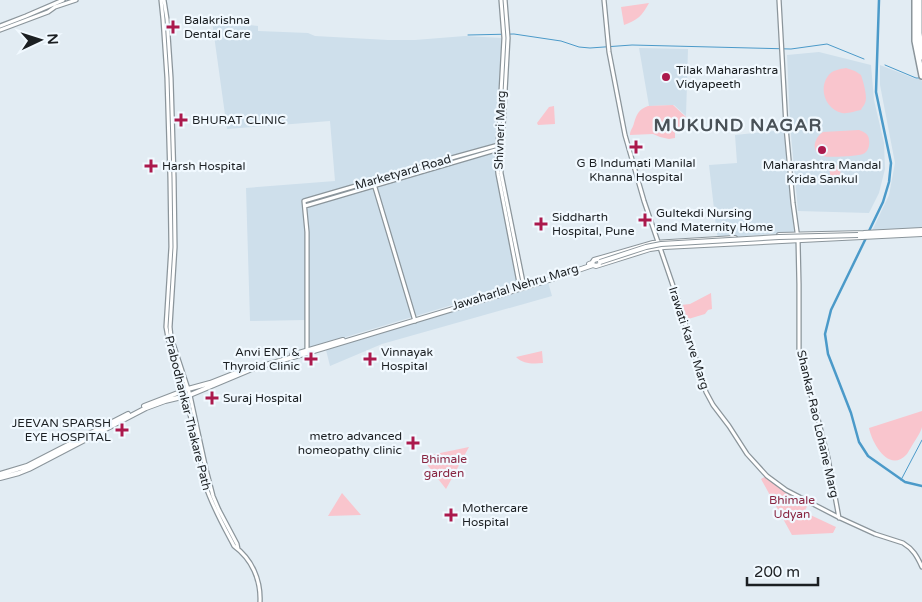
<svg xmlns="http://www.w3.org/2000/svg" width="922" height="602" font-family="'Varela Round',sans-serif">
	<rect width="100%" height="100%" fill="#e2ecf3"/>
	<path fill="#cedfeb" d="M 212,21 L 258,26 L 258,31 L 308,33 L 315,36 L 388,40 L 415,40 L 465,36 L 502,38 L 495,156 L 498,184 L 518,285 L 306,349 L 305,320 L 250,321 L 246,188 L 335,181 L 330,121 L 227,129 Z
		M 639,48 L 688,49 L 686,116 L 674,105 L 649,106 Z
		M 819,52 L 871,65 L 874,100 L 884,143 L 885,169 L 879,193 L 869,213 L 798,211 L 790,124 L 787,55 Z
		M 880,65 L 916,79 L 921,79 L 922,82 L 922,229 L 872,231 L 889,195 L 895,163 L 880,85 Z
		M 784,130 L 794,232 L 721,238 L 717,235 L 709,165 L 737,163 L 735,135 Z
		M 548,282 L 552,296 L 382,344 L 330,366 L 326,350 Z"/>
	<path fill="#f9c5cd" d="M 649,3 C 641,17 639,19 624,25 L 621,7 Z
		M 846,68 L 855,71 L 861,75 C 863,81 868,97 865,103 C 864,106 862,107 861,110 C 855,111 848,114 842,113 C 826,110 818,89 828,76 C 832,70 840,69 846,68 Z
		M 673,105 L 686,117 L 685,131 L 675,132 L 675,138 L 669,139 L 660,137 L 653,134 L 630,135 C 630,130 633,128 634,123 C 637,114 638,110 648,106 Z
		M 554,106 L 555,124 L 538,125 L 537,123 L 549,107 Z
		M 859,130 C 864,132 869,134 869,140 C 870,145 868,152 863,154 C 859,156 827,158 823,156 C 810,152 814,138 823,132 Z
		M 829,165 L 840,165 L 841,183 L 831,184 Z
		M 711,293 L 712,309 L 708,310 L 705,314 L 685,320 L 681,305 L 690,304 Z
		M 542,351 L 543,363 C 533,364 523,364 516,357 Z
		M 922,411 C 922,416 922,422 922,427 C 921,432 916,439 913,444 C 911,447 909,451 907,454 C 889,474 872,443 869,428 Z
		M 469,447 L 446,489 L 421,457 Z
		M 766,476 L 809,503 L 804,512 L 836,527 L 833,533 L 792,535 L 761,479 Z
		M 342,493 L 361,515 L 328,516 Z"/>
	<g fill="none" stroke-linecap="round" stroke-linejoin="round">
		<path stroke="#4b9ac9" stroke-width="1" d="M 468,35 L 514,34 L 561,41 L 579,47 L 590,48 L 632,45 L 791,49 L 827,44 L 864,59
			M 885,65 L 916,78 L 922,78
			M 901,480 L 922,440"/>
		<path stroke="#4b9ac9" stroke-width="2.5" d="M 868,233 L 883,202 L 889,182 L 891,163 L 876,92 L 879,0
			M 866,238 L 831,310 L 825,334 L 828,354 L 851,413 L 859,442 L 868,456 L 905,482 L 922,486"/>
		<g stroke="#8b959b" stroke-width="5.5">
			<path id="secondary" d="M 161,0 L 163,19 L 167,78 L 170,178 L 171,247 L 166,327 L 168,338 L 186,396 L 205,484 C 212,506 223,525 234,546 C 252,559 261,580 260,602
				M 164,0 L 167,19 L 171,78 L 174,178 L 175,247 L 170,327 L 171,337 L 190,395 L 206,469 L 213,496 L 219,510 L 237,544 L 238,549
				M 501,0 L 504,38 L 497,165 L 498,174 L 520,288
				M 505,0 L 508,38 L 501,165 L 501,173 L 524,287
				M 604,0 L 609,52 L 625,135 L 644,201 L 680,306 L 706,392 L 713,405 L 729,426 L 747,454 L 767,476 L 786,490 L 840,518 L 875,534 L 903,543 C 913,549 917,556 922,567
				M 779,0 L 786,127 L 793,203 L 798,239 L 799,284 L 799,349 L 804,373 L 816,411 L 828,458 L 839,518
				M 0,26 L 26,16 L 63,0
				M 0,30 L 48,12 L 55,7 L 76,0
				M 374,184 L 415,321
				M 305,206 L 499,149
				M 307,352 L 307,232 L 304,201 L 455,157 L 502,144"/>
		</g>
		<g stroke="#8b959b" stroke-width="6">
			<path id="primary" d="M 864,233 L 922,230
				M 779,235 L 865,233
				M 589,264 L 592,263 L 594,260 L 653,243 L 735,238
				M 292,355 L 343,340
				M 144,406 L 188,389 L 210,383 L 243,370
				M 0,474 L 27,466 L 128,414
				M 0,478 L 19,473 L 29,469 L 146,408 L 165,401 L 190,395 L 252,369 L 307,353 L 549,280 L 593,265 L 596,266 L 650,249 L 664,247 L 922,234"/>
		</g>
		<g stroke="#8b959b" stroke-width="8">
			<path id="highway" d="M 915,0 L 915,41 L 922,76
				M 919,0 L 919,33 L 922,57"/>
		</g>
		<use href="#secondary" stroke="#fff" stroke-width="3"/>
		<use href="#primary" stroke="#fff" stroke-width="4"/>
		<use href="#highway" stroke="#fff" stroke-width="5"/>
		<g stroke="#8b959b" stroke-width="6" stroke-linecap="butt">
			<path id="primary-bridge" d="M 600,262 L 646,247 L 661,244 L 779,237 L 858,235"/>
		</g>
		<use href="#primary-bridge" stroke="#fff" stroke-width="4"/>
	</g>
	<g fill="#ab194c" stroke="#f1f9ff" stroke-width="2">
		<path d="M170.5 19.5h5v5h5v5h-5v5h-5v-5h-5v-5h5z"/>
		<circle cx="666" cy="77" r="5"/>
		<path d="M178.5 112.5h5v5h5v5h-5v5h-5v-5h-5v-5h5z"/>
		<path d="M633.5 139.5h5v5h5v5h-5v5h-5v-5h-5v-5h5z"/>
		<circle cx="822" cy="150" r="5"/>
		<path d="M148.5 158.5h5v5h5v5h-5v5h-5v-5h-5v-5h5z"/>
		<path d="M642.5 212.5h5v5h5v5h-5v5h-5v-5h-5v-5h5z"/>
		<path d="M538.5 216.5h5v5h5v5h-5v5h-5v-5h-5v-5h5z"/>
		<path d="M308.5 351.5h5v5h5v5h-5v5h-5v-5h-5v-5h5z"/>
		<path d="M367.5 351.5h5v5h5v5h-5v5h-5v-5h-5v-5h5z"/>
		<path d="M209.5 390.5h5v5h5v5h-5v5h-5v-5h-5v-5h5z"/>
		<path d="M119.5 422.5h5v5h5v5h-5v5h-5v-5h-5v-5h5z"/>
		<path d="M410.5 435.5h5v5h5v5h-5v5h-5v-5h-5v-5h5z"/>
		<path d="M448.5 507.5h5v5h5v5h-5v5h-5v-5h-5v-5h5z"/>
	</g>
	<g text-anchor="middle" stroke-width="4.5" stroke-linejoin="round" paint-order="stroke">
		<g font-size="12" fill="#1b1f22" stroke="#f1f9ff" text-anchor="start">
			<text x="184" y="24">Balakrishna<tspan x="184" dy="14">Dental Care</tspan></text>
			<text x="676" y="74">Tilak Maharashtra<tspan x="676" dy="14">Vidyapeeth</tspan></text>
			<text x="192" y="124">BHURAT CLINIC</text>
			<text x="636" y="167" text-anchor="middle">G B Indumati Manilal<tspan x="636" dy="14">Khanna Hospital</tspan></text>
			<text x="822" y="169" text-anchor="middle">Maharashtra Mandal<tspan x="822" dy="14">Krida Sankul</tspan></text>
			<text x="162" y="170">Harsh Hospital</text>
			<text x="656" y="217">Gultekdi Nursing<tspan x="656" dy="14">and Maternity Home</tspan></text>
			<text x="552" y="221">Siddharth<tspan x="552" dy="14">Hospital, Pune</tspan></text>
			<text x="300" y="356" text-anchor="end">Anvi ENT &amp;<tspan x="300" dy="14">Thyroid Clinic</tspan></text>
			<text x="381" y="356">Vinnayak<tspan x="381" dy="14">Hospital</tspan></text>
			<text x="223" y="402">Suraj Hospital</text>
			<text x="111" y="427" text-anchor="end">JEEVAN SPARSH<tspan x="111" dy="14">EYE HOSPITAL</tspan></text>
			<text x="402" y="440" text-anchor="end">metro advanced<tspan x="402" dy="14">homeopathy clinic</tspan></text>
			<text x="462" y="512">Mothercare<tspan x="462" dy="14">Hospital</tspan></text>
		</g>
		<g font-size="12" fill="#1b1f22" stroke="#f1f9ff">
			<text transform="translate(500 130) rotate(-88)" y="4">Shivneri Marg</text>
			<text transform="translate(403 172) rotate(-16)" y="4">Marketyard Road</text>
			<text transform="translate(515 287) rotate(-17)" y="4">Jawaharlal Nehru Marg</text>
			<text transform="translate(689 338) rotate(72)" y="4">Irawati Karve Marg</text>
			<text transform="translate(188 413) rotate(76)" y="4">Prabodhankar Thakare Path</text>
			<text transform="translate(818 424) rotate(77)" y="4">Shankar Rao Lohane Marg</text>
		</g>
		<g font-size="12" fill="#892642" stroke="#f1f9ff">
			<text x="444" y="463">Bhimale<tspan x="444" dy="14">garden</tspan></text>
			<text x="792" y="504">Bhimale<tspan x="792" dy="14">Udyan</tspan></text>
		</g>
		<g font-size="18" font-weight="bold" letter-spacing="1" fill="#4a5258" stroke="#f1f9ff">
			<text x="738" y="131">MUKUND NAGAR</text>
		</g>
	</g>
	<g transform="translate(40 40) rotate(86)" stroke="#f1f9ff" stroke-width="4" paint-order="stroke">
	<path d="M0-4L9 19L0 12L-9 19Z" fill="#1b1f22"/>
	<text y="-8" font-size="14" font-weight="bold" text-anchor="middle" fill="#1b1f22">N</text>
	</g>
	<path d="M747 577v8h71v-8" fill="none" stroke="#1b1f22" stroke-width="2.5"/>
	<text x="754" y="577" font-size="15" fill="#1b1f22" stroke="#f1f9ff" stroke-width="4" paint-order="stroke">200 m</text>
</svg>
